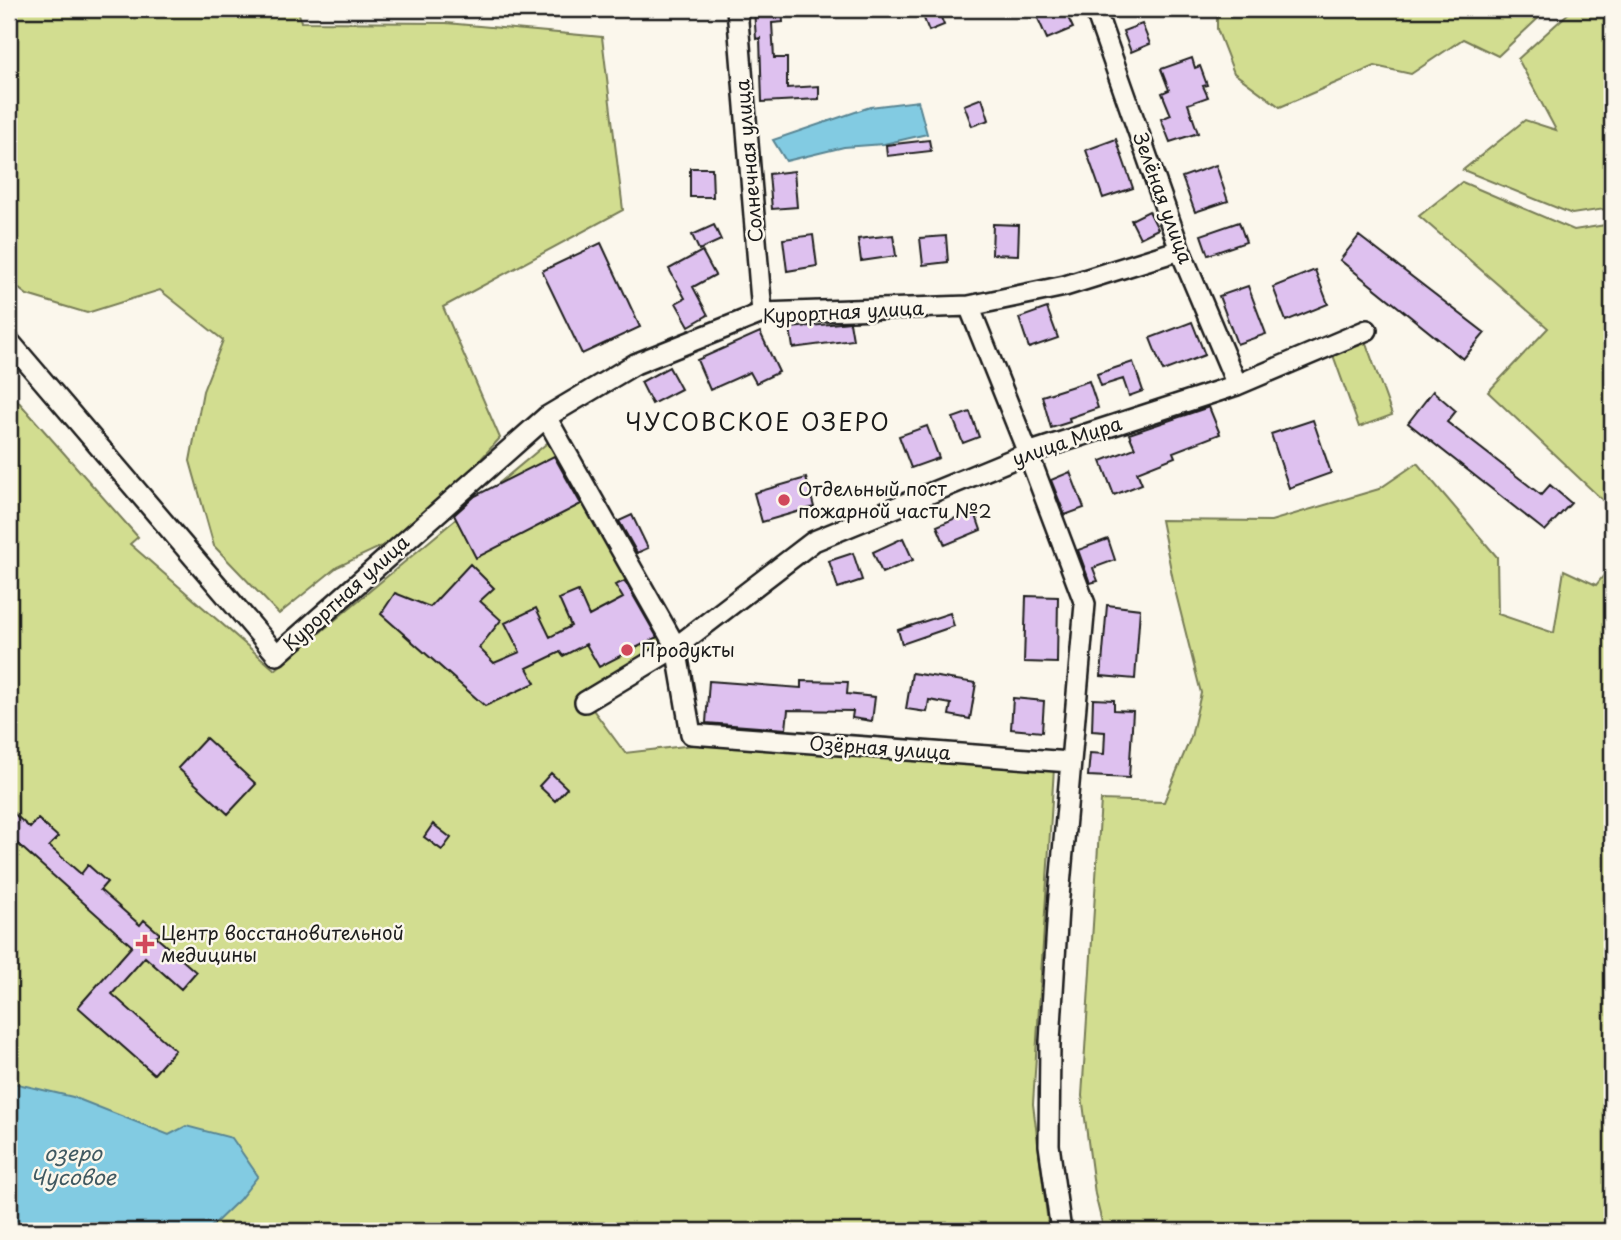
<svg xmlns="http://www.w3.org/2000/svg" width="1621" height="1240" font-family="'Playpen Sans',sans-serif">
	<rect width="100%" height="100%" fill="#fbf7ec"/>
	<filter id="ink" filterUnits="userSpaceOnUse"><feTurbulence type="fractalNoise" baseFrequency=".0143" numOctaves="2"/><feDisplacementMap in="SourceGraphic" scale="14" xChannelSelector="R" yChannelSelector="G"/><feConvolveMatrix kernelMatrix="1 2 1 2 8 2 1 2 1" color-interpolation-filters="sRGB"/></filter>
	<g filter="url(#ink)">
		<path fill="#d2dd90" stroke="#777c56" stroke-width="2" d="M 9,9 L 298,9 L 301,22 L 446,23 L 602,37 L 623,210 L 443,307 L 500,438 L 450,493 L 425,526 L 337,567 L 279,614 L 214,546 L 190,461 L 203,391 L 223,340 L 160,290 L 87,313 L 27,295 L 9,281 Z
			M 1217,9 L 1548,9 L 1498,56 L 1463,39 L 1411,74 L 1375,66 L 1280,107 L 1234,73 L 1217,29 Z
			M 1573,9 L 1612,9 L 1612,208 L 1572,214 L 1463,170 L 1525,120 L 1556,130 L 1518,59 Z
			M 1462,182 L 1574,230 L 1612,224 L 1612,509 L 1488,392 L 1548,328 L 1419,216 Z
			M 1366,343 L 1392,415 L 1359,427 L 1333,355 Z
			M 9,391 L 138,537 L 130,544 L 275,670 L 552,439 L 665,644 L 580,692 L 625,753 L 702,744 L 1054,768 L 1033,1104 L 1049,1231 L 145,1231 L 9,1105 Z
			M 1417,463 L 1497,557 L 1498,614 L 1554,633 L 1564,570 L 1596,585 L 1612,565 L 1612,1231 L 1104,1231 L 1095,1194 L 1082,1096 L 1101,800 L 1164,802 L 1191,737 L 1201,693 L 1175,590 L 1161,520 L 1271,521 L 1379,489 Z"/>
		<path fill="#82cbe2" stroke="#598593" stroke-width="2" d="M 918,101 L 927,134 L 884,144 L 844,147 L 786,161 L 773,140 L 870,107 Z
			M 9,1082 L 73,1097 L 169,1135 L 186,1126 L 232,1138 L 258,1176 L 239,1200 L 207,1231 L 9,1231 Z"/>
		<path fill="#dec1ef" stroke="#1c1c1c" stroke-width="2" d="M 754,9 L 782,9 L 783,22 L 772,23 L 774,58 L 787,58 L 787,88 L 819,86 L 819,99 L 762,102 L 760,38 L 756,39 Z
			M 1047,9 L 1064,9 L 1073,28 L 1047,39 L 1036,14 Z
			M 938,10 L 944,25 L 929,31 L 923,16 Z
			M 1142,24 L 1150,44 L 1131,52 L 1123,31 Z
			M 1192,58 L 1195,68 L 1200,66 L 1207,85 L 1203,86 L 1208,97 L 1188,104 L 1198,133 L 1170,142 L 1161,119 L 1171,115 L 1162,93 L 1169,90 L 1161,69 Z
			M 982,98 L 989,120 L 972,126 L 964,105 Z
			M 1116,139 L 1133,188 L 1103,198 L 1086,150 Z
			M 929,140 L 931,151 L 887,156 L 886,145 Z
			M 1216,165 L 1228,201 L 1195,212 L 1182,177 Z
			M 690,168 L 712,168 L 713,197 L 690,197 Z
			M 794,171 L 797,207 L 772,209 L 769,174 Z
			M 1149,211 L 1158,229 L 1140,238 L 1131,220 Z
			M 1239,222 L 1246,242 L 1208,255 L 1201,235 Z
			M 993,224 L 1019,225 L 1018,255 L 992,254 Z
			M 714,225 L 721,240 L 699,250 L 692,235 Z
			M 813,235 L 817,266 L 787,271 L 783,239 Z
			M 893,235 L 896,256 L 861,261 L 858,239 Z
			M 946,236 L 948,262 L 923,265 L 920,238 Z
			M 1359,236 L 1485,333 L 1463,359 L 1340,260 Z
			M 601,243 L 640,327 L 582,354 L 542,271 Z
			M 702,251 L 715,275 L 693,287 L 708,315 L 689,326 L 676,303 L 685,298 L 669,269 Z
			M 1315,270 L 1328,304 L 1286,321 L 1273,287 Z
			M 1248,286 L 1266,334 L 1237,344 L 1219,296 Z
			M 1047,308 L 1058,338 L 1029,348 L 1019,318 Z
			M 850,322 L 853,340 L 793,348 L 790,328 Z
			M 1192,322 L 1205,355 L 1163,371 L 1150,338 Z
			M 760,332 L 779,372 L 756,383 L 750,372 L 710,390 L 697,360 Z
			M 1133,362 L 1143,391 L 1129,396 L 1123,379 L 1101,386 L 1097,374 Z
			M 669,367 L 681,389 L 652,404 L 641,382 Z
			M 1089,381 L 1098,408 L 1069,418 L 1070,422 L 1051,428 L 1042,396 Z
			M 1433,391 L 1456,411 L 1447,422 L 1541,495 L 1550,485 L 1571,503 L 1545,531 L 1408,423 Z
			M 1209,407 L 1220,434 L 1173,452 L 1175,457 L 1137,472 L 1142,484 L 1114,495 L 1101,461 L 1135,448 L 1129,434 Z
			M 970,412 L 979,437 L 963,443 L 953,418 Z
			M 1313,420 L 1331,473 L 1289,488 L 1271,434 Z
			M 927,426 L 939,458 L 911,468 L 899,436 Z
			M 554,456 L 581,504 L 476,558 L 454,515 L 475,496 Z
			M 1070,472 L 1084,508 L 1065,515 L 1051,480 Z
			M 806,478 L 814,507 L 762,522 L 754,493 Z
			M 974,510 L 981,530 L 945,545 L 937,526 Z
			M 632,515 L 648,548 L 637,553 L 619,521 Z
			M 903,538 L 913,560 L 882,573 L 873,552 Z
			M 1108,539 L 1115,560 L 1093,568 L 1098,581 L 1090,583 L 1078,550 Z
			M 853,553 L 862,580 L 838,588 L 829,561 Z
			M 470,564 L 494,588 L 480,601 L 501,620 L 479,648 L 494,663 L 520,652 L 505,623 L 536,608 L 550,637 L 571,626 L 559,599 L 578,591 L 589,616 L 623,598 L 615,585 L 625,581 L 657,637 L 599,667 L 586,644 L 563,656 L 560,652 L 527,668 L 535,683 L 485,706 L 381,614 L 395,593 L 430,607 Z
			M 1026,596 L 1058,597 L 1057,663 L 1024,662 Z
			M 1107,605 L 1140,609 L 1135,679 L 1101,676 Z
			M 950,613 L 954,626 L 902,644 L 898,630 Z
			M 912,673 L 976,683 L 970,719 L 949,715 L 951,704 L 929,700 L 927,712 L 906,709 Z
			M 709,681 L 801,688 L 801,681 L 848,682 L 847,694 L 875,697 L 872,721 L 852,718 L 853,711 L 788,710 L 786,729 L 706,723 Z
			M 1013,698 L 1044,701 L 1042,732 L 1011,729 Z
			M 1093,699 L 1114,700 L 1114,710 L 1133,711 L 1129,778 L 1088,776 L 1090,753 L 1104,754 L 1105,732 L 1092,731 Z
			M 206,738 L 256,784 L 228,814 L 178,768 Z
			M 551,773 L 567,788 L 555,801 L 539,786 Z
			M 9,809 L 30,828 L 38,819 L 58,837 L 49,846 L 81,874 L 88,865 L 107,882 L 100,890 L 140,925 L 144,920 L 160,934 L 156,937 L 196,972 L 181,989 L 145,957 L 112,994 L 175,1050 L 154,1074 L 78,1007 L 132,946 L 9,836 Z
			M 433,824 L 451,838 L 442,850 L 424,837 Z"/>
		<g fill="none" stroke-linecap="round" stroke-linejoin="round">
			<g stroke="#1c1c1c" stroke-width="24">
				<path id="minor" d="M 737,9 L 762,313
					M 1095,9 L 1180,250 L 1237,385
					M 969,306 L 1028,453 L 1085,604 L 1058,908 L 1050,1042 L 1049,1145 L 1061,1231
					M 9,341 L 277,655 L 546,417 L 635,364 L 762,313 L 969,306 L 1065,286 L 1180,250
					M 546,417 L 676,647 L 691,734 L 1070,762
					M 585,702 L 676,647 L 814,541 L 1028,453 L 1237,385 L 1367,330"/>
			</g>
			<use href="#minor" stroke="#fbf7ec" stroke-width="19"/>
		</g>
	</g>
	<g fill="#d1495b" stroke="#fbf7ec" stroke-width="2.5">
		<circle cx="784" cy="500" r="7"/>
		<circle cx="627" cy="650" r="7"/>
		<path d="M141.5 933.5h7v7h7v7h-7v7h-7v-7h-7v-7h7z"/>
	</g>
	<g text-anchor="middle" stroke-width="5" stroke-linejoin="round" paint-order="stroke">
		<g font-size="19" fill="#1c1c1c" stroke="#fbf7ec">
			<text transform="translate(749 161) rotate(-95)" y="7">Солнечная улица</text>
			<text transform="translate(1163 198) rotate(70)" y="7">Зелёная улица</text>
			<text transform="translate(843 312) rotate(-3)" y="7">Курортная улица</text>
			<text transform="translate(1067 441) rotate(-19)" y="7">улица Мира</text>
			<text transform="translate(346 593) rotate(-42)" y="7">Курортная улица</text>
			<text transform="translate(880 748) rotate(4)" y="7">Озёрная улица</text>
		</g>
		<g font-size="19" fill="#1c1c1c" stroke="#fbf7ec" text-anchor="start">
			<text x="798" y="496">Отдельный пост<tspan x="798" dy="22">пожарной части №2</tspan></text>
			<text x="641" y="657">Продукты</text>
			<text x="161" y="940">Центр восстановительной<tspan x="161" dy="22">медицины</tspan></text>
		</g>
		<g font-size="21" font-style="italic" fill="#405961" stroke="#fbf7ec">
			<text x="73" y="1161">озеро<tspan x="73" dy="24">Чусовое</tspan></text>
		</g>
		<g font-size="23" letter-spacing="2" fill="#1c1c1c" stroke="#fbf7ec">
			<text x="758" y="431">ЧУСОВСКОЕ ОЗЕРО</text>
		</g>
	</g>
	<rect width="1621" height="1240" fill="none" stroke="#fbf7ec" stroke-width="35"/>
	<rect x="18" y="18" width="1586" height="1205" fill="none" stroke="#1c1c1c" stroke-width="2.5" filter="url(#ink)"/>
</svg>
